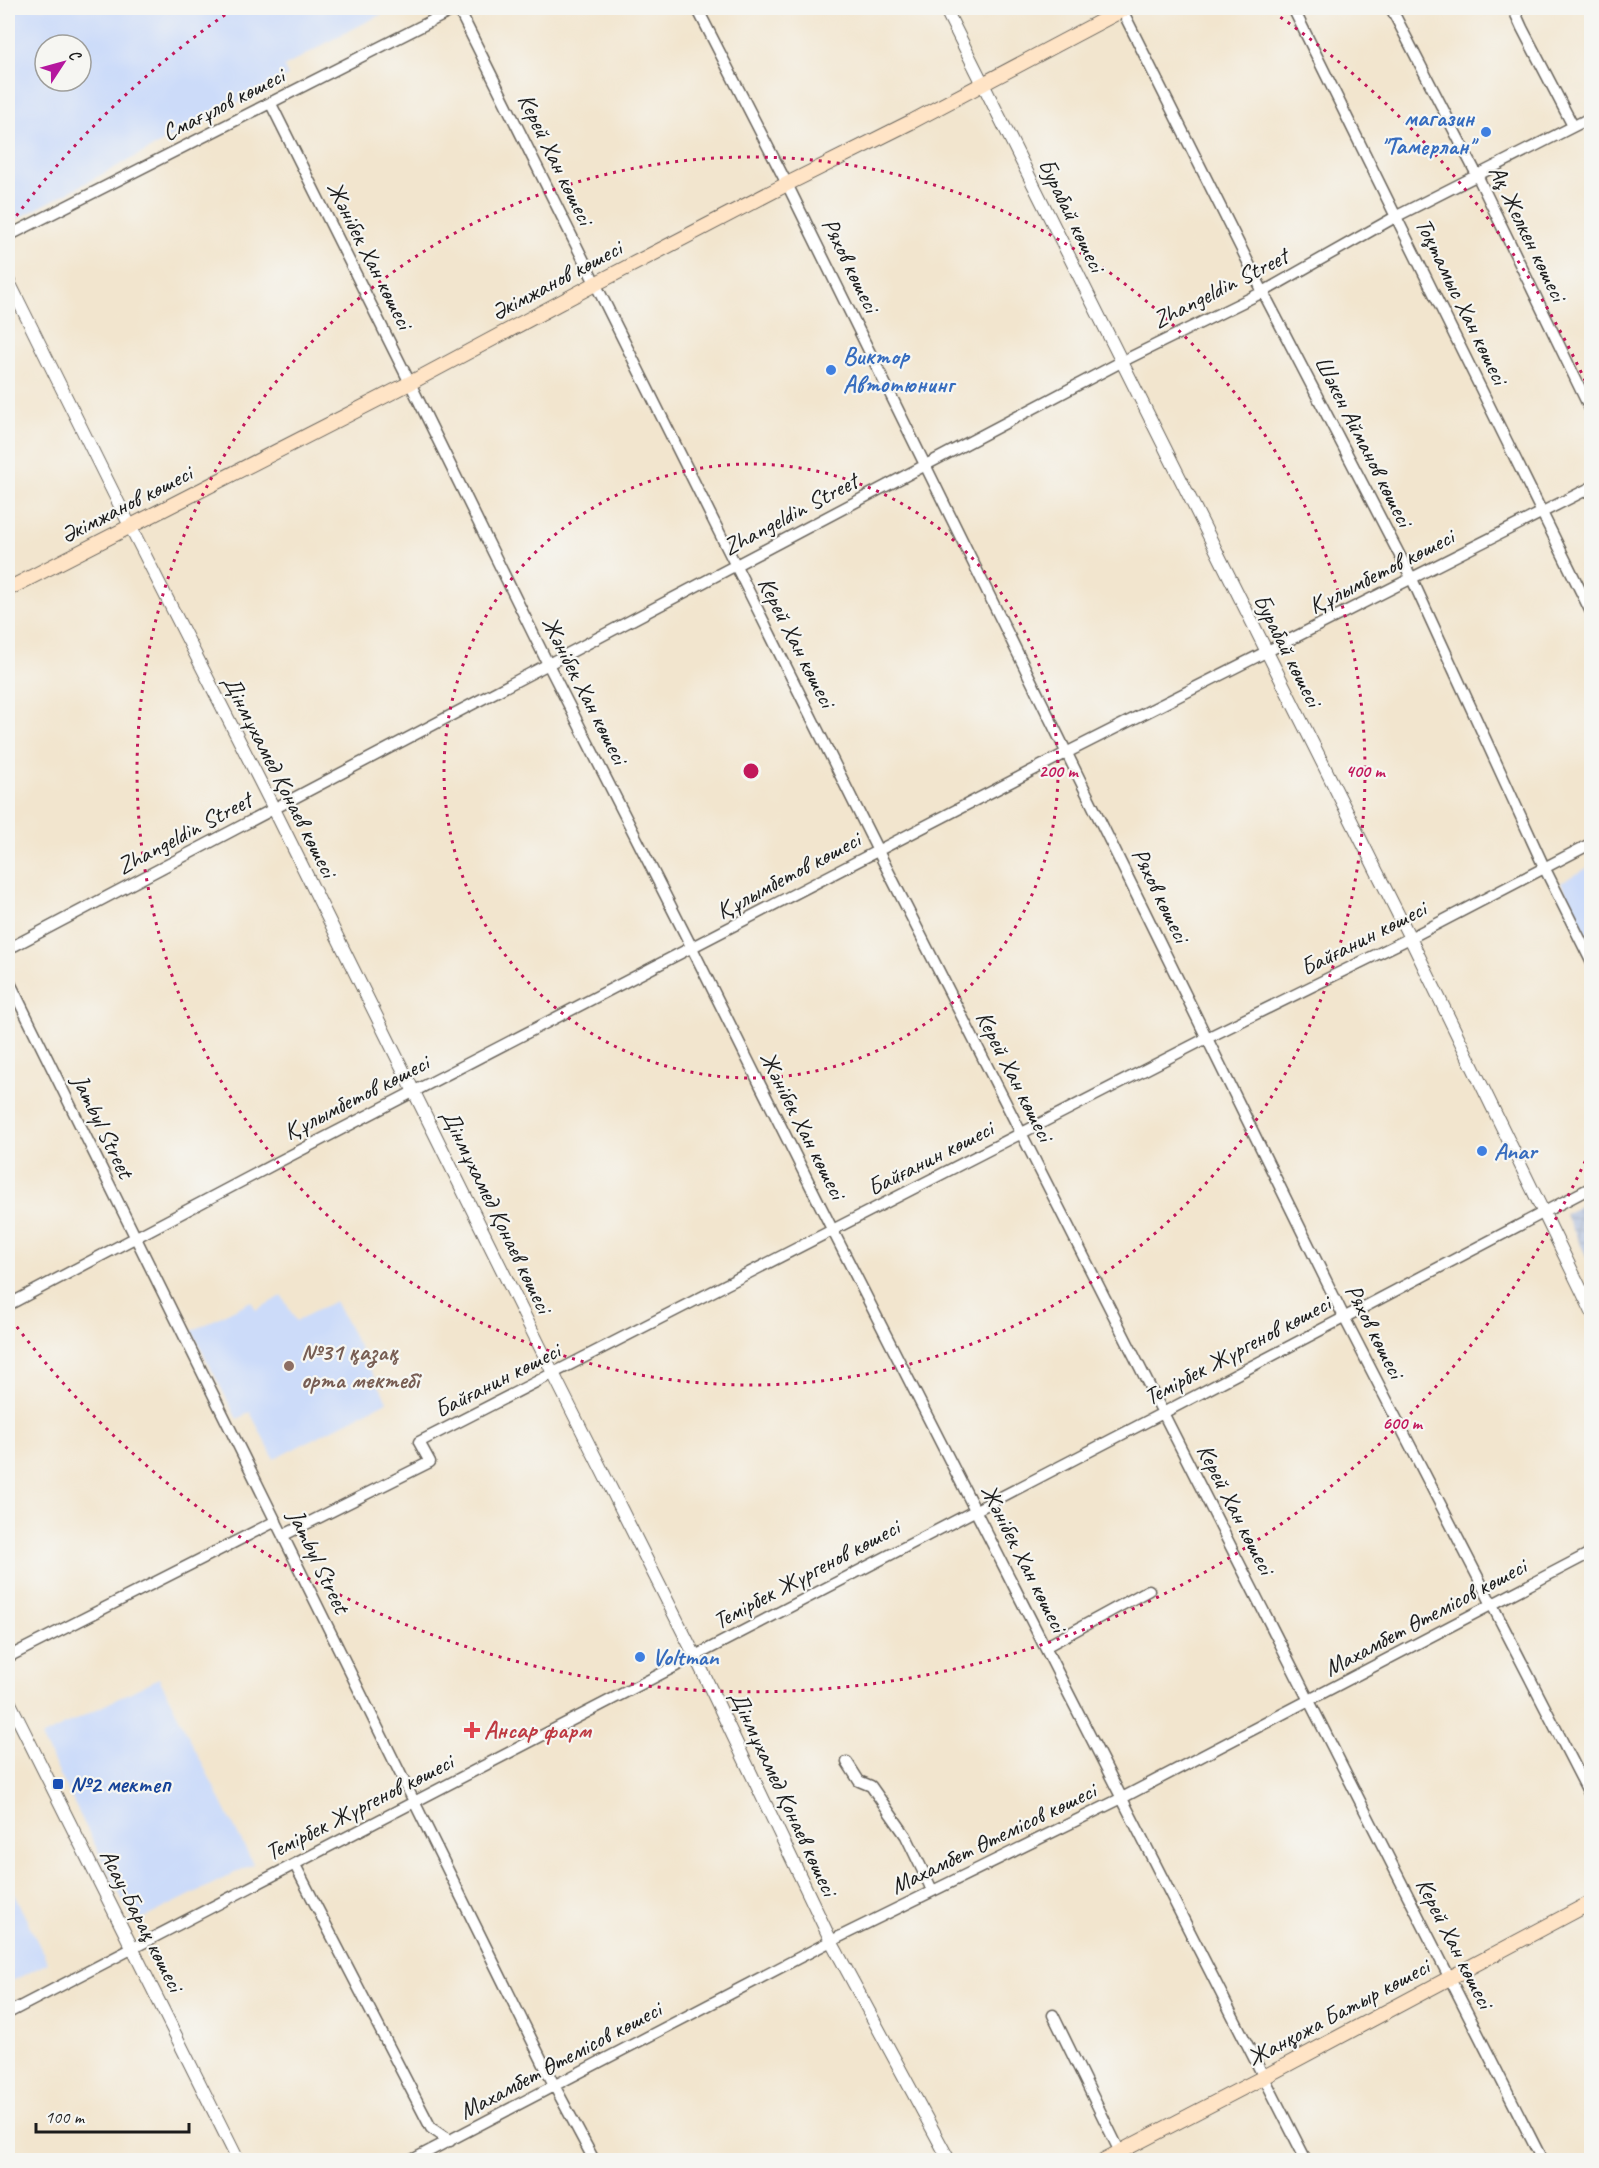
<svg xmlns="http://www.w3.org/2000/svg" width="1599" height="2168" font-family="Caveat,sans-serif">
	<defs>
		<pattern id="industrial-grid" width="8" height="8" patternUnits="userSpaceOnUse" patternTransform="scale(1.5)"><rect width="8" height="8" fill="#b8c5de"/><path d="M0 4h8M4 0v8" fill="none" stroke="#9ea9be"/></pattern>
	</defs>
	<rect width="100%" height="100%" fill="#f6f6f2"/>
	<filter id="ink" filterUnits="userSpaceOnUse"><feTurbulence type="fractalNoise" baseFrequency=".0167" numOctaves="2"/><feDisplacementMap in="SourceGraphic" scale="12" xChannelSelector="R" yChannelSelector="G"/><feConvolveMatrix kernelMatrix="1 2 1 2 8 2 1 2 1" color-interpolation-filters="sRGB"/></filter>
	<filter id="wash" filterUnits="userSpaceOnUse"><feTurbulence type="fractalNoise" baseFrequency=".008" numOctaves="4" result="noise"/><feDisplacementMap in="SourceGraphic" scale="24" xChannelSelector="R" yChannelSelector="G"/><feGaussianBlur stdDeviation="1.35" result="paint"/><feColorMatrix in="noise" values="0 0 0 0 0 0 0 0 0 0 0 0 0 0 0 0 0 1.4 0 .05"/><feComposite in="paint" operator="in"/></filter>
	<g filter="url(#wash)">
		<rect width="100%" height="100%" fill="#f2e5ce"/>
		<path fill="#ccdbf9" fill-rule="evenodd" d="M 8,8 L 394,8 L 337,37 L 284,67 L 288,76 L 8,224 ZM 45,45 L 81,45 L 81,81 L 45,81 Z
			M 1591,866 L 1591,943 L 1561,882 Z
			M 282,1296 L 296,1321 L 335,1301 L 387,1401 L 274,1459 L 250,1412 L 237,1419 L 192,1331 L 251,1301 L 256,1310 Z
			M 159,1678 L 253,1864 L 134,1923 L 41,1737 Z
			M 8,1882 L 48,1963 L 8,1983 Z"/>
		<path fill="url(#industrial-grid)" d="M 1591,1200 L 1591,1265 L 1565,1214 Z"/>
	</g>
	<g filter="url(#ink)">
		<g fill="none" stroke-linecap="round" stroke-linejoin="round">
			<g stroke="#67625a" stroke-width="13">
				<path id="minor" d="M 458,8 L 878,851 L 1542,2160
					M 697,8 L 787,184 L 1344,1317 L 1592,1799
					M 1121,8 L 1263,292 L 1412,579 L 1544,867 L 1592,963
					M 1293,8 L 1592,614
					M 1391,8 L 1477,175 L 1592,413
					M 1513,8 L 1522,28 L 1573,126
					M 271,104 L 410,383 L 548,664 L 692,948 L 833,1231 L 1306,2160
					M 8,236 L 457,8
					M 8,949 L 1121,362 L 1263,292 L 1397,216 L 1592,117
					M 8,979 L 555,2087 L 594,2160
					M 8,1305 L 280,1161 L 1068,752 L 1592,487
					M 284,1535 L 430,1462 L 419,1442 L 1207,1038 L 1410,938 L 1592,843
					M 1045,1647 L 1149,1590
					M 8,1657 L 276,1521
					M 847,1762 L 859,1781 L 871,1786 L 906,1836 L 932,1890
					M 295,1865 L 431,2128 L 450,2141
					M 8,2013 L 1163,1413 L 1592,1187
					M 1053,2015 L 1120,2152
					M 412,2160 L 831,1941 L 1122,1798 L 1592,1552"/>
			</g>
			<g stroke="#67625a" stroke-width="14">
				<path id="tertiary" d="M 945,8 L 1410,938 L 1592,1312
					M 8,280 L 121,508 L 274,809 L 554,1375 L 695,1656 L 831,1941 L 949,2160
					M 8,1699 L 238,2160"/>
			</g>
			<g stroke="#67625a" stroke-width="16">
				<path id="secondary" d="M 8,589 L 410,383 L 595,284 L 787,184 L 911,122 L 1126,8
					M 1104,2160 L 1264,2077 L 1592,1902"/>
			</g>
			<use href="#minor" stroke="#fff" stroke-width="10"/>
			<use href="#tertiary" stroke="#fff" stroke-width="12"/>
			<use href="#secondary" stroke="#ffe4c6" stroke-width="14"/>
		</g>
	</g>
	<g fill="none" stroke="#c2185b" stroke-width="3" stroke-dasharray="3 6">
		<circle cx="751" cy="771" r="307"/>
		<circle cx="751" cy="771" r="614"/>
		<path d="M1589 1153A921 921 0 0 1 11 1319M11 223A921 921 0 0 1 229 12M1273 12A921 921 0 0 1 1589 389"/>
	</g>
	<g fill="#3f7fe0" stroke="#f6f6f2" stroke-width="2">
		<circle cx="1486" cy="132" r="6"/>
		<circle cx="831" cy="370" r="6"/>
		<circle cx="1482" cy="1151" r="6"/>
		<circle cx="640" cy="1657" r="6"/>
	</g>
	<circle fill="#8d6e63" stroke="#f6f6f2" stroke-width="2" cx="289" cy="1366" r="6"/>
	<path fill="#e0444e" stroke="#f6f6f2" stroke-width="2" d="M469 1721h6v6h6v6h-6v6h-6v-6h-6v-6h6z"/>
	<rect fill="#1a4fb4" stroke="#f6f6f2" stroke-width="2" x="52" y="1778" width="12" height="12" rx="3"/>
	<g text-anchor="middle" stroke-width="4.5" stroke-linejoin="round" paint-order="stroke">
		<g font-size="24" fill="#1c1c1c" stroke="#f6f6f2">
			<text transform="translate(223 104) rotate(-27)" y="8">Смағұлов көшесі</text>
			<text transform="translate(556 159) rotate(64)" y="8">Керей Хан көшесі</text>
			<text transform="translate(1072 215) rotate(64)" y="8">Бурабай көшесі</text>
			<text transform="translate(1528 233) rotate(64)" y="8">Ақ Желкен көшесі</text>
			<text transform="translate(370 255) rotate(63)" y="8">Жәнібек Хан көшесі</text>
			<text transform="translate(851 265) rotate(64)" y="8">Ряхов көшесі</text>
			<text transform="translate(556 280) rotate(-28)" y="8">Әкімжанов көшесі</text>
			<text transform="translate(1220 288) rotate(-27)" y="8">Zhangeldin Street</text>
			<text transform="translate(1462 301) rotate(64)" y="8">Тоқтамыс Хан көшесі</text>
			<text transform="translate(1364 441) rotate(63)" y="8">Шәкен Айманов көшесі</text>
			<text transform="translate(126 504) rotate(-27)" y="8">Әкімжанов көшесі</text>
			<text transform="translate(790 514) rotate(-28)" y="8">Zhangeldin Street</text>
			<text transform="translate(1381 571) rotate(-27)" y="8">Құлымбетов көшесі</text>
			<text transform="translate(797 642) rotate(63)" y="8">Керей Хан көшесі</text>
			<text transform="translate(1288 650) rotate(63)" y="8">Бурабай көшесі</text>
			<text transform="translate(585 690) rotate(63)" y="8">Жәнібек Хан көшесі</text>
			<text transform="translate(280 776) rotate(63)" y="8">Дінмұхамед Қонаев көшесі</text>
			<text transform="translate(184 833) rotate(-28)" y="8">Zhangeldin Street</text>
			<text transform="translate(788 875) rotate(-28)" y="8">Құлымбетов көшесі</text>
			<text transform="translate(1161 895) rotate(64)" y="8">Ряхов көшесі</text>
			<text transform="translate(1363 938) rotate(-27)" y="8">Байғанин көшесі</text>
			<text transform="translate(1015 1076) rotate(63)" y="8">Керей Хан көшесі</text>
			<text transform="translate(356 1097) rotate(-27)" y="8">Құлымбетов көшесі</text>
			<text transform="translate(803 1125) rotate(63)" y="8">Жәнібек Хан көшесі</text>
			<text transform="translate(103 1126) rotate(64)" y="8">Jambyl Street</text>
			<text transform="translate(930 1158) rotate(-27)" y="8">Байғанин көшесі</text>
			<text transform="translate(497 1211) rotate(64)" y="8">Дінмұхамед Қонаев көшесі</text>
			<text transform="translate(1375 1331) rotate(63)" y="8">Ряхов көшесі</text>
			<text transform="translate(1237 1350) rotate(-28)" y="8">Темірбек Жүргенов көшесі</text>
			<text transform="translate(497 1380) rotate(-27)" y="8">Байғанин көшесі</text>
			<text transform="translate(1236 1509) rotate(63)" y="8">Керей Хан көшесі</text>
			<text transform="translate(1024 1558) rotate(63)" y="8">Жәнібек Хан көшесі</text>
			<text transform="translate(319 1561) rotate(64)" y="8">Jambyl Street</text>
			<text transform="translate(806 1574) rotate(-28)" y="8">Темірбек Жүргенов көшесі</text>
			<text transform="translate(1425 1617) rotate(-28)" y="8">Махамбет Өтемісов көшесі</text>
			<text transform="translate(784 1793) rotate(65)" y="8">Дінмұхамед Қонаев көшесі</text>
			<text transform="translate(359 1807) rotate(-27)" y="8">Темірбек Жүргенов көшесі</text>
			<text transform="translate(993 1838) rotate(-26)" y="8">Махамбет Өтемісов көшесі</text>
			<text transform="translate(142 1920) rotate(63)" y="8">Асау-Барақ көшесі</text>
			<text transform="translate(1455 1943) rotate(63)" y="8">Керей Хан көшесі</text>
			<text transform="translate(1338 2012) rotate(-28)" y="8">Жанқожа Батыр көшесі</text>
			<text transform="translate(560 2060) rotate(-28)" y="8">Махамбет Өтемісов көшесі</text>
		</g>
		<g font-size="24" font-weight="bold" fill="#366cbe" stroke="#f6f6f2" text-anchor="start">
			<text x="1474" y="126" text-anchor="end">магазин<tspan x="1474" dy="28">"Тамерлан"</tspan></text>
			<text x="843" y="364">Виктор<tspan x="843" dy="28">Автотюнинг</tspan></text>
			<text x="1494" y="1159">Anar</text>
			<text x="652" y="1665">Voltman</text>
		</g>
		<g font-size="24" font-weight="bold" fill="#785e54" stroke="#f6f6f2" text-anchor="start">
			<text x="301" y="1360">№31 қазақ<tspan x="301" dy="28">орта мектебі</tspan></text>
		</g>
		<g font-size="24" font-weight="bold" fill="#be3a42" stroke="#f6f6f2" text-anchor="start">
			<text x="484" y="1738">Ансар фарм</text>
		</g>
		<g font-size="24" font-weight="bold" fill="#164399" stroke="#f6f6f2" text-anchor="start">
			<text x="70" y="1792">№2 мектеп</text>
		</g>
	</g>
	<circle cx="751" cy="771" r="9" fill="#c2185b" stroke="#f6f6f2" stroke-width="3"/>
	<g font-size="18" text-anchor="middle" font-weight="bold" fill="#c2185b" stroke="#f6f6f2" stroke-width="4.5" stroke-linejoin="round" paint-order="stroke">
		<text x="1058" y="777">200 m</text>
		<text x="1365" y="777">400 m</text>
		<text x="1402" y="1429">600 m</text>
	</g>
	<rect width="1599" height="2168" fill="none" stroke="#f6f6f2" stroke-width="30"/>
	<g transform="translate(63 63) rotate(54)"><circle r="28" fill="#f6f6f2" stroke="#9f9f9c" stroke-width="1.5"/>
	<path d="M0-4.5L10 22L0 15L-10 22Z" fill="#b5179e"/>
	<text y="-9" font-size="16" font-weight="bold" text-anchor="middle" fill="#1c1c1c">С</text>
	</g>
	<path d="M36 2123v9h153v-9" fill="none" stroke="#1c1c1c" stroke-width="3"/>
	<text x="45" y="2123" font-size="18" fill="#1c1c1c" stroke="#f6f6f2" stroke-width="4.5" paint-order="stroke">100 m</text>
</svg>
